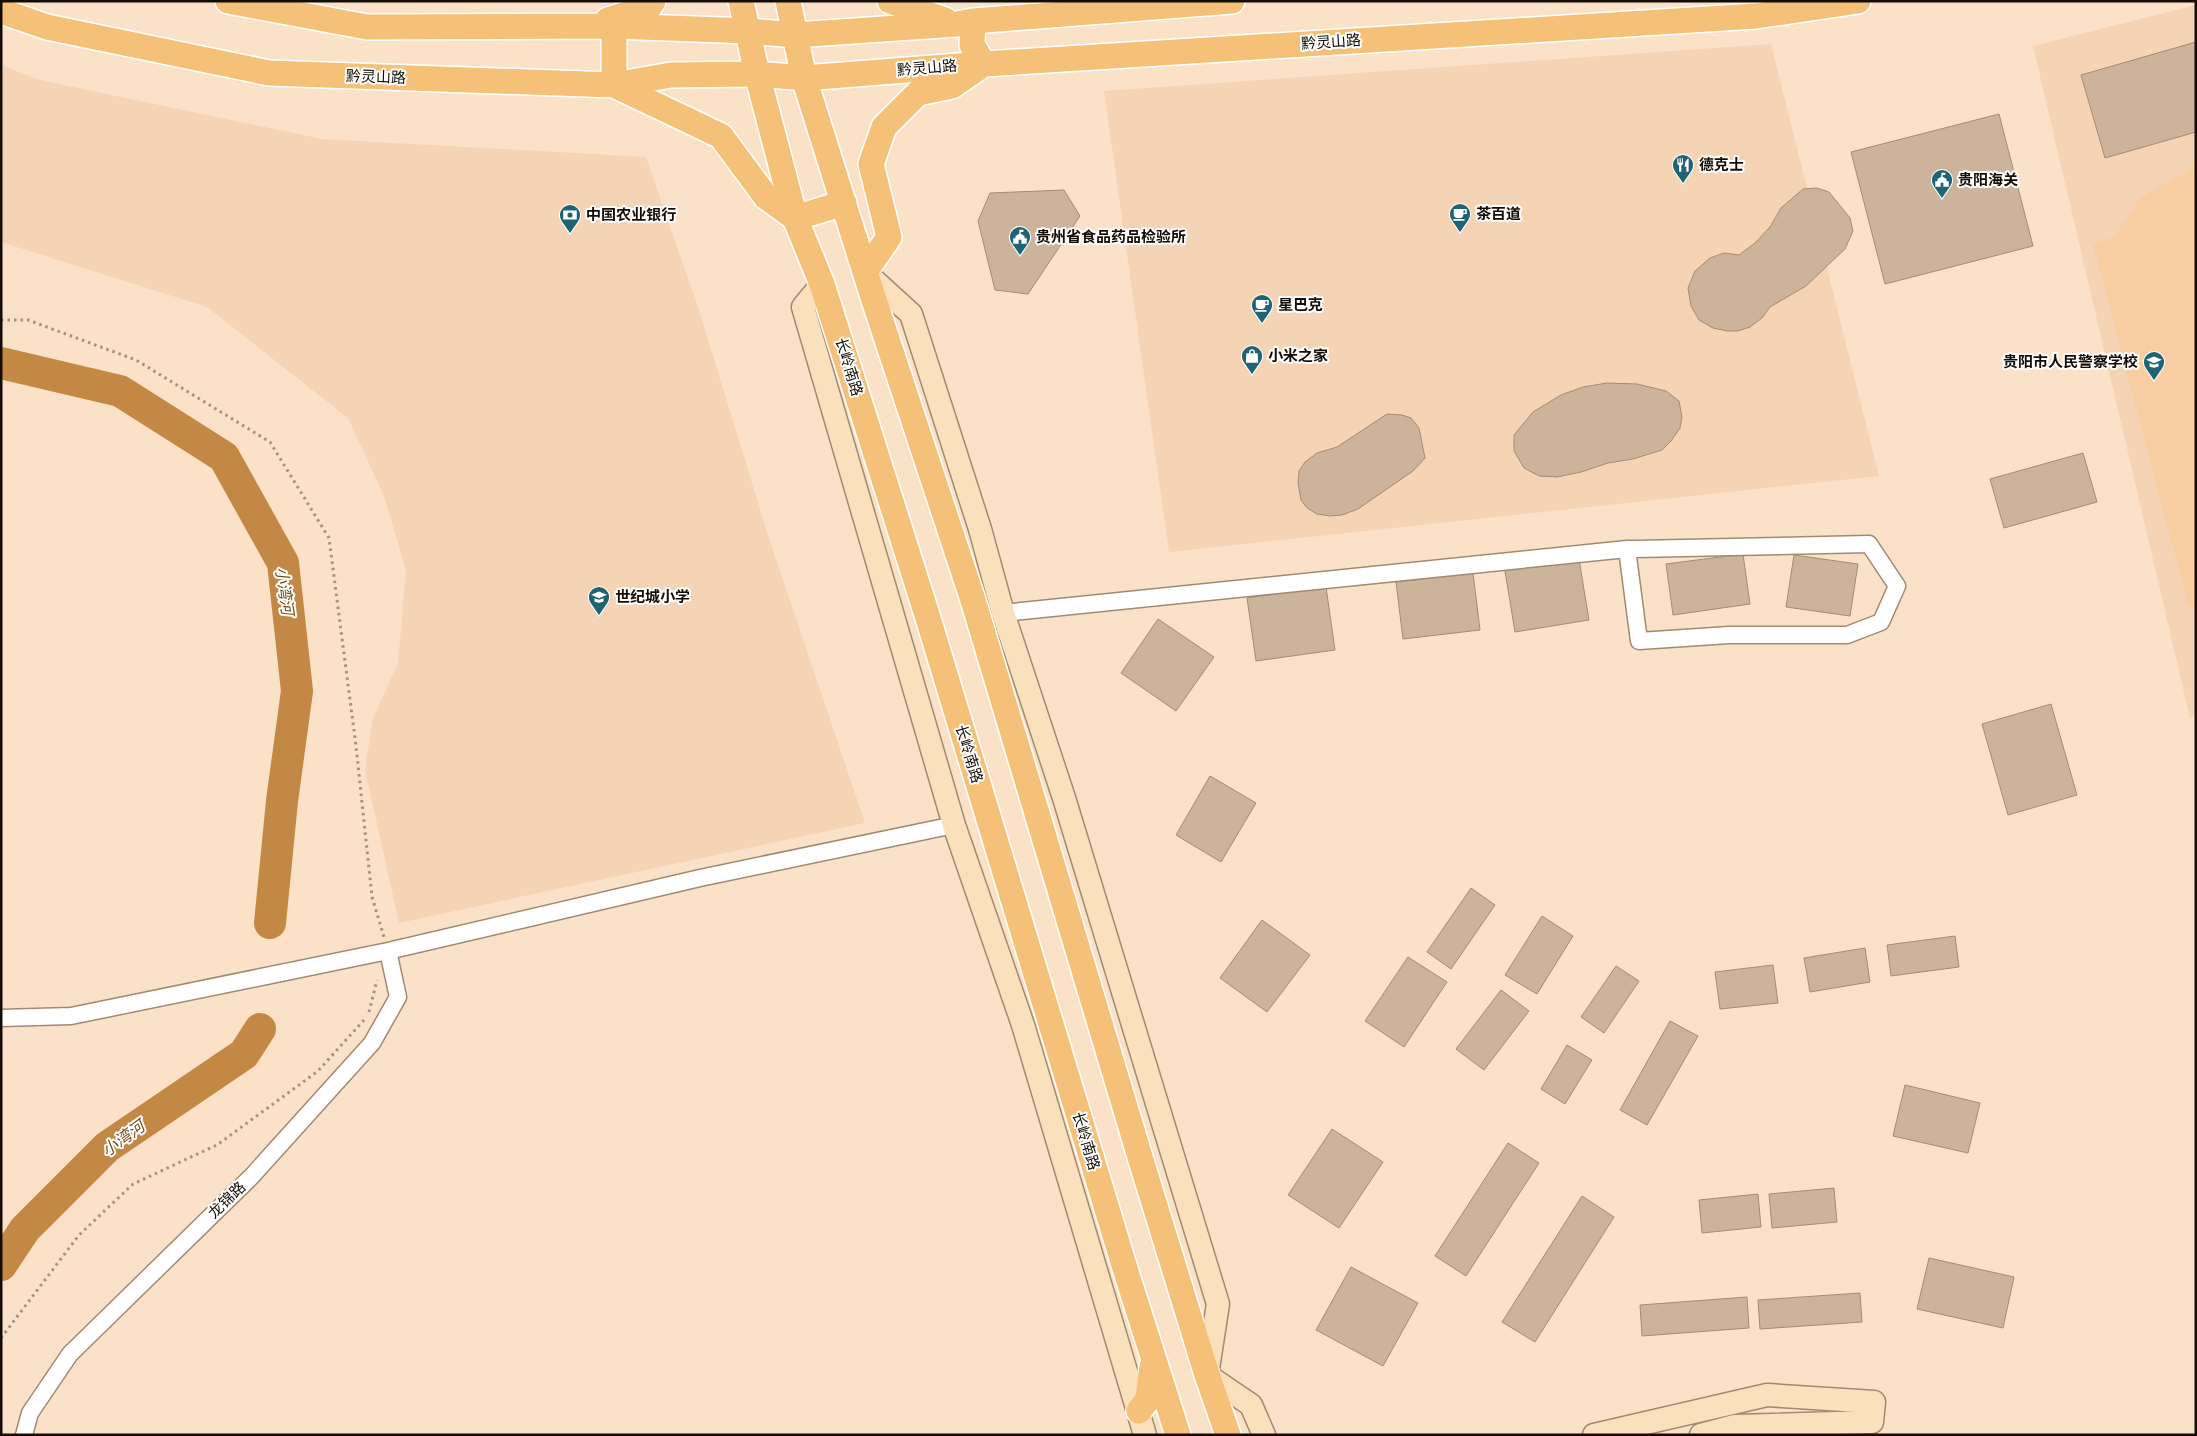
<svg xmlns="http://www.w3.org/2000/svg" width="2197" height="1436" font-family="'Zilla Slab','Noto Sans SC',serif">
	<rect width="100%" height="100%" fill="#fbe1c7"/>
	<path fill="#f4d4b4" d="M 2196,5 L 2196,716 L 2190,718 L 2033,46 Z
		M 1771,44 L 1879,476 L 1169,552 L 1104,91 Z
		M 1,65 L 40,80 L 322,139 L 646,157 L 698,307 L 768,535 L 865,823 L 399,923 L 365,770 L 373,718 L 398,663 L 406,570 L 384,496 L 348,418 L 207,307 L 1,242 Z"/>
	<path fill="#f8cea2" d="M 2196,167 L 2196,608 L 2188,604 L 2093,244 L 2115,236 L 2140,198 Z"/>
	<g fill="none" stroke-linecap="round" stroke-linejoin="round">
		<path stroke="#c38844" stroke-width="32" d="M 1,363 L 120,391 L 224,457 L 283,563 L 297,691 L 282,801 L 270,923
			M 1,1265 L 25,1229 L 107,1147 L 244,1054 L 260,1029"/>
	</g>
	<path fill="#ccb39a" stroke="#a48c74" d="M 2196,42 L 2196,132 L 2105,158 L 2081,75 Z
		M 1999,114 L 2033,246 L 1885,284 L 1851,152 Z
		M 1817,188 L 1829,192 L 1850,218 L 1853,231 L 1845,249 L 1806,286 L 1770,307 L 1762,318 L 1750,327 L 1738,331 L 1727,331 L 1713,328 L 1699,320 L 1691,306 L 1688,288 L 1695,271 L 1710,258 L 1724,253 L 1739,255 L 1755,243 L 1770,227 L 1781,208 L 1803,189 Z
		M 1064,190 L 1080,216 L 1028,294 L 995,290 L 978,221 L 990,193 Z
		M 1607,383 L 1637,384 L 1666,391 L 1679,401 L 1682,417 L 1680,428 L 1671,441 L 1662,450 L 1633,459 L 1608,463 L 1581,472 L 1557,477 L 1539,476 L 1524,468 L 1514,451 L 1514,435 L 1533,412 L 1561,395 L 1583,387 Z
		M 1387,414 L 1402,415 L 1411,418 L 1419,428 L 1425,458 L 1413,471 L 1358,509 L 1342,515 L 1330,516 L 1317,514 L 1307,508 L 1301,500 L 1298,483 L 1299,471 L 1305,462 L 1317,453 L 1337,447 Z
		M 2083,453 L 2097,502 L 2004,528 L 1990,479 Z
		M 1578,553 L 1589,620 L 1515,632 L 1504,565 Z
		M 1743,554 L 1750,604 L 1673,615 L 1666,564 Z
		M 1794,555 L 1858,564 L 1850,616 L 1786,607 Z
		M 1473,573 L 1480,630 L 1403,639 L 1396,582 Z
		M 1326,587 L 1335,650 L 1256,661 L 1247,598 Z
		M 1158,619 L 1214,657 L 1176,711 L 1121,673 Z
		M 2051,704 L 2077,795 L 2008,815 L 1982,724 Z
		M 1210,776 L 1256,803 L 1221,862 L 1176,835 Z
		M 1471,888 L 1495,905 L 1451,969 L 1427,952 Z
		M 1542,916 L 1573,936 L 1537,994 L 1505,975 Z
		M 1262,920 L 1310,955 L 1267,1012 L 1220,978 Z
		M 1955,936 L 1959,967 L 1891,976 L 1887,945 Z
		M 1865,948 L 1870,982 L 1810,992 L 1804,958 Z
		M 1408,957 L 1447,982 L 1404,1047 L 1365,1021 Z
		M 1773,965 L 1778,1003 L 1720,1009 L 1715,972 Z
		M 1616,966 L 1639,981 L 1604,1033 L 1581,1017 Z
		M 1501,990 L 1529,1011 L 1484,1070 L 1456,1049 Z
		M 1670,1021 L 1698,1036 L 1647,1125 L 1620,1110 Z
		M 1567,1045 L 1592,1060 L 1565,1104 L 1541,1089 Z
		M 1905,1085 L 1980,1103 L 1968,1153 L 1893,1136 Z
		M 1332,1129 L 1383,1162 L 1339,1228 L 1288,1195 Z
		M 1508,1143 L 1539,1163 L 1466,1276 L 1435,1256 Z
		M 1834,1188 L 1837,1222 L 1772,1228 L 1769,1194 Z
		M 1758,1194 L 1761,1227 L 1702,1233 L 1699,1200 Z
		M 1582,1196 L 1614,1217 L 1535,1342 L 1502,1322 Z
		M 1929,1258 L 2014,1277 L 2003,1328 L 1917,1309 Z
		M 1351,1267 L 1418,1303 L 1383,1366 L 1316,1330 Z
		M 1860,1293 L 1862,1322 L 1760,1329 L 1758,1300 Z
		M 1747,1297 L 1749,1328 L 1642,1336 L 1640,1305 Z"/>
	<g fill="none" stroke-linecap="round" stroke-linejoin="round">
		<g stroke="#a28a72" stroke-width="19">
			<path id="minor" d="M 1003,613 L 1627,549 L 1636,549 L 1869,544 L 1897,586 L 1881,622 L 1847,635 L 1729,635 L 1639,641 L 1627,549
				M 1,1018 L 71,1016 L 388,951 L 700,878 L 954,825
				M 24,1435 L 30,1413 L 70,1354 L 252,1176 L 372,1043 L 398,997 L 388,951"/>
		</g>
		<g stroke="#a28a72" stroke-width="25">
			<path id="secondary" d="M 865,272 L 911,314 L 980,529 L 1003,613 L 1064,798 L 1218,1304 L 1207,1375 L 1251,1405 L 1264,1435
				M 822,284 L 803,307 L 954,825 L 1023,1025 L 1145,1435
				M 1594,1435 L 1767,1395 L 1874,1402 L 1872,1422 L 1735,1426 L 1701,1435"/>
		</g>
		<g stroke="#fff" stroke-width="28">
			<path id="primary" d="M 228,1 L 367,27 L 614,26 L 749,31 L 795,35 L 804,78 L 757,74 L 741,1
				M 788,1 L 795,35 L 957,24 L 973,21 L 1232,1
				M 890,1 L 945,20
				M 1,11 L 47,27 L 269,73 L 614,85 L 671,75 L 757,74 L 795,218 L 822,284 L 928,618 L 1127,1275 L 1178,1435
				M 608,20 L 649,7 L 653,1
				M 614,85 L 721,136 L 766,197 L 795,218
				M 614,85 L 614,26
				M 795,218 L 844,203
				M 865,272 L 889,237 L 871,164 L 884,127 L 918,93 L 952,86 L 984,64 L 972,45 L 973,21
				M 1139,1411 L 1148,1399 L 1152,1366
				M 1228,1435 L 1207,1375 L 1140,1157 L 973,600 L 872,294 L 804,78 L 984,64 L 1756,16 L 1858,1"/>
		</g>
		<path stroke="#a5917e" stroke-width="3" stroke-dasharray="2.5 4" stroke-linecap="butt" d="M 1,320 L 28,320 L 136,360 L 270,442 L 329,538 L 356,746 L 372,897 L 384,937
			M 369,1012 L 377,980
			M 1,1338 L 79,1235 L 133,1184 L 217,1145 L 318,1071 L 364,1020"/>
		<use href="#minor" stroke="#fff" stroke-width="16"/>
		<use href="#secondary" stroke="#fae0bc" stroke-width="22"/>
		<use href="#primary" stroke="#f5c179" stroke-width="25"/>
	</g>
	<defs>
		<g id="restaurant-pin" transform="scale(1.125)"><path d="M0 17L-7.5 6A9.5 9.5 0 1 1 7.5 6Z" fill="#1e6475" stroke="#fff"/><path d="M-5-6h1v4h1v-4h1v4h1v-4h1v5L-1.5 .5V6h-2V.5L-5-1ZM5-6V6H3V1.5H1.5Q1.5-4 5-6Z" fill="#fff"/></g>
		<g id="civic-pin" transform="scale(1.125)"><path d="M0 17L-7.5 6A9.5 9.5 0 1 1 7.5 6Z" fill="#1e6475" stroke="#fff"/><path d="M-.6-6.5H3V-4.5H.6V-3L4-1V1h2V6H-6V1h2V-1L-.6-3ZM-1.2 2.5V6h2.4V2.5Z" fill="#fff"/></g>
		<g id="cafe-pin" transform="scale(1.125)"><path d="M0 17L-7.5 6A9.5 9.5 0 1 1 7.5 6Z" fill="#1e6475" stroke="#fff"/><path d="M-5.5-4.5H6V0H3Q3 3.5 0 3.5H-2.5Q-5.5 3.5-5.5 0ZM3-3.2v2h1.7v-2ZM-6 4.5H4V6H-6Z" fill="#fff"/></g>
		<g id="bank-pin" transform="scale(1.125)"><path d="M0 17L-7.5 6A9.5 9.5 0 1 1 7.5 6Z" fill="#1e6475" stroke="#fff"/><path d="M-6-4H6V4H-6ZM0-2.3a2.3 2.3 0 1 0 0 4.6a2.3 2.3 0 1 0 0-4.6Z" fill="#fff"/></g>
		<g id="shop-pin" transform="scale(1.125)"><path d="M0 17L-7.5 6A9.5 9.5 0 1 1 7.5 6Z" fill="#1e6475" stroke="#fff"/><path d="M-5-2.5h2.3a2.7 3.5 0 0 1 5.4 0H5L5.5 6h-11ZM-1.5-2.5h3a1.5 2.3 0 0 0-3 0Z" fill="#fff"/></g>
		<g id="school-pin" transform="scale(1.125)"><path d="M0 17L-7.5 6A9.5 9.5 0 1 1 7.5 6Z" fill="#1e6475" stroke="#fff"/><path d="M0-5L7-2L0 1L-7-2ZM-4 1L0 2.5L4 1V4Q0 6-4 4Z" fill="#fff"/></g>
	</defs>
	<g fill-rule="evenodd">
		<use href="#restaurant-pin" x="1683" y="165"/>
		<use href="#civic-pin" x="1942" y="180"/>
		<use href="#cafe-pin" x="1460" y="214"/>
		<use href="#bank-pin" x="570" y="215"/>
		<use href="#civic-pin" x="1020" y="237"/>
		<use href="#cafe-pin" x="1262" y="305"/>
		<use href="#shop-pin" x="1252" y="356"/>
		<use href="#school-pin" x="2154" y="362"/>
		<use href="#school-pin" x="599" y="597"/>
	</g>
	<g text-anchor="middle" stroke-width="4" stroke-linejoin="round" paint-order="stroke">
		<g font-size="15" fill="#140c04" stroke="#fff">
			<text transform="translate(1331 42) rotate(-4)" y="5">黔灵山路</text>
			<text transform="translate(927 68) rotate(-5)" y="5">黔灵山路</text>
			<text transform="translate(376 77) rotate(2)" y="5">黔灵山路</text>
			<text transform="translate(849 367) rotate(73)" y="5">长岭南路</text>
			<text transform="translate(969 754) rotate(73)" y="5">长岭南路</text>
			<text transform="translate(1086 1141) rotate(73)" y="5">长岭南路</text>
			<text transform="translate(227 1200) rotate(-44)" y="5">龙锦路</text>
		</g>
		<g font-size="15" font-weight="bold" fill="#140c04" stroke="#fff" text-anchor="start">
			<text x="1699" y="170">德克士</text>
			<text x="1958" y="185">贵阳海关</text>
			<text x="1476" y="219">茶百道</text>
			<text x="586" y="220">中国农业银行</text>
			<text x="1036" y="242">贵州省食品药品检验所</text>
			<text x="1278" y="310">星巴克</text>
			<text x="1268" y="361">小米之家</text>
			<text x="2138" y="367" text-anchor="end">贵阳市人民警察学校</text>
			<text x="615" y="602">世纪城小学</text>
		</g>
		<g font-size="16" font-style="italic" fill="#744b19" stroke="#fff">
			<text transform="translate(285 591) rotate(82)" y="6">小湾河</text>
			<text transform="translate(123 1138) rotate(-36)" y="6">小湾河</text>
		</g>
	</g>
	<rect width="2197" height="1436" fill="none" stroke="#140c04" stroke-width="5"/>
</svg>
